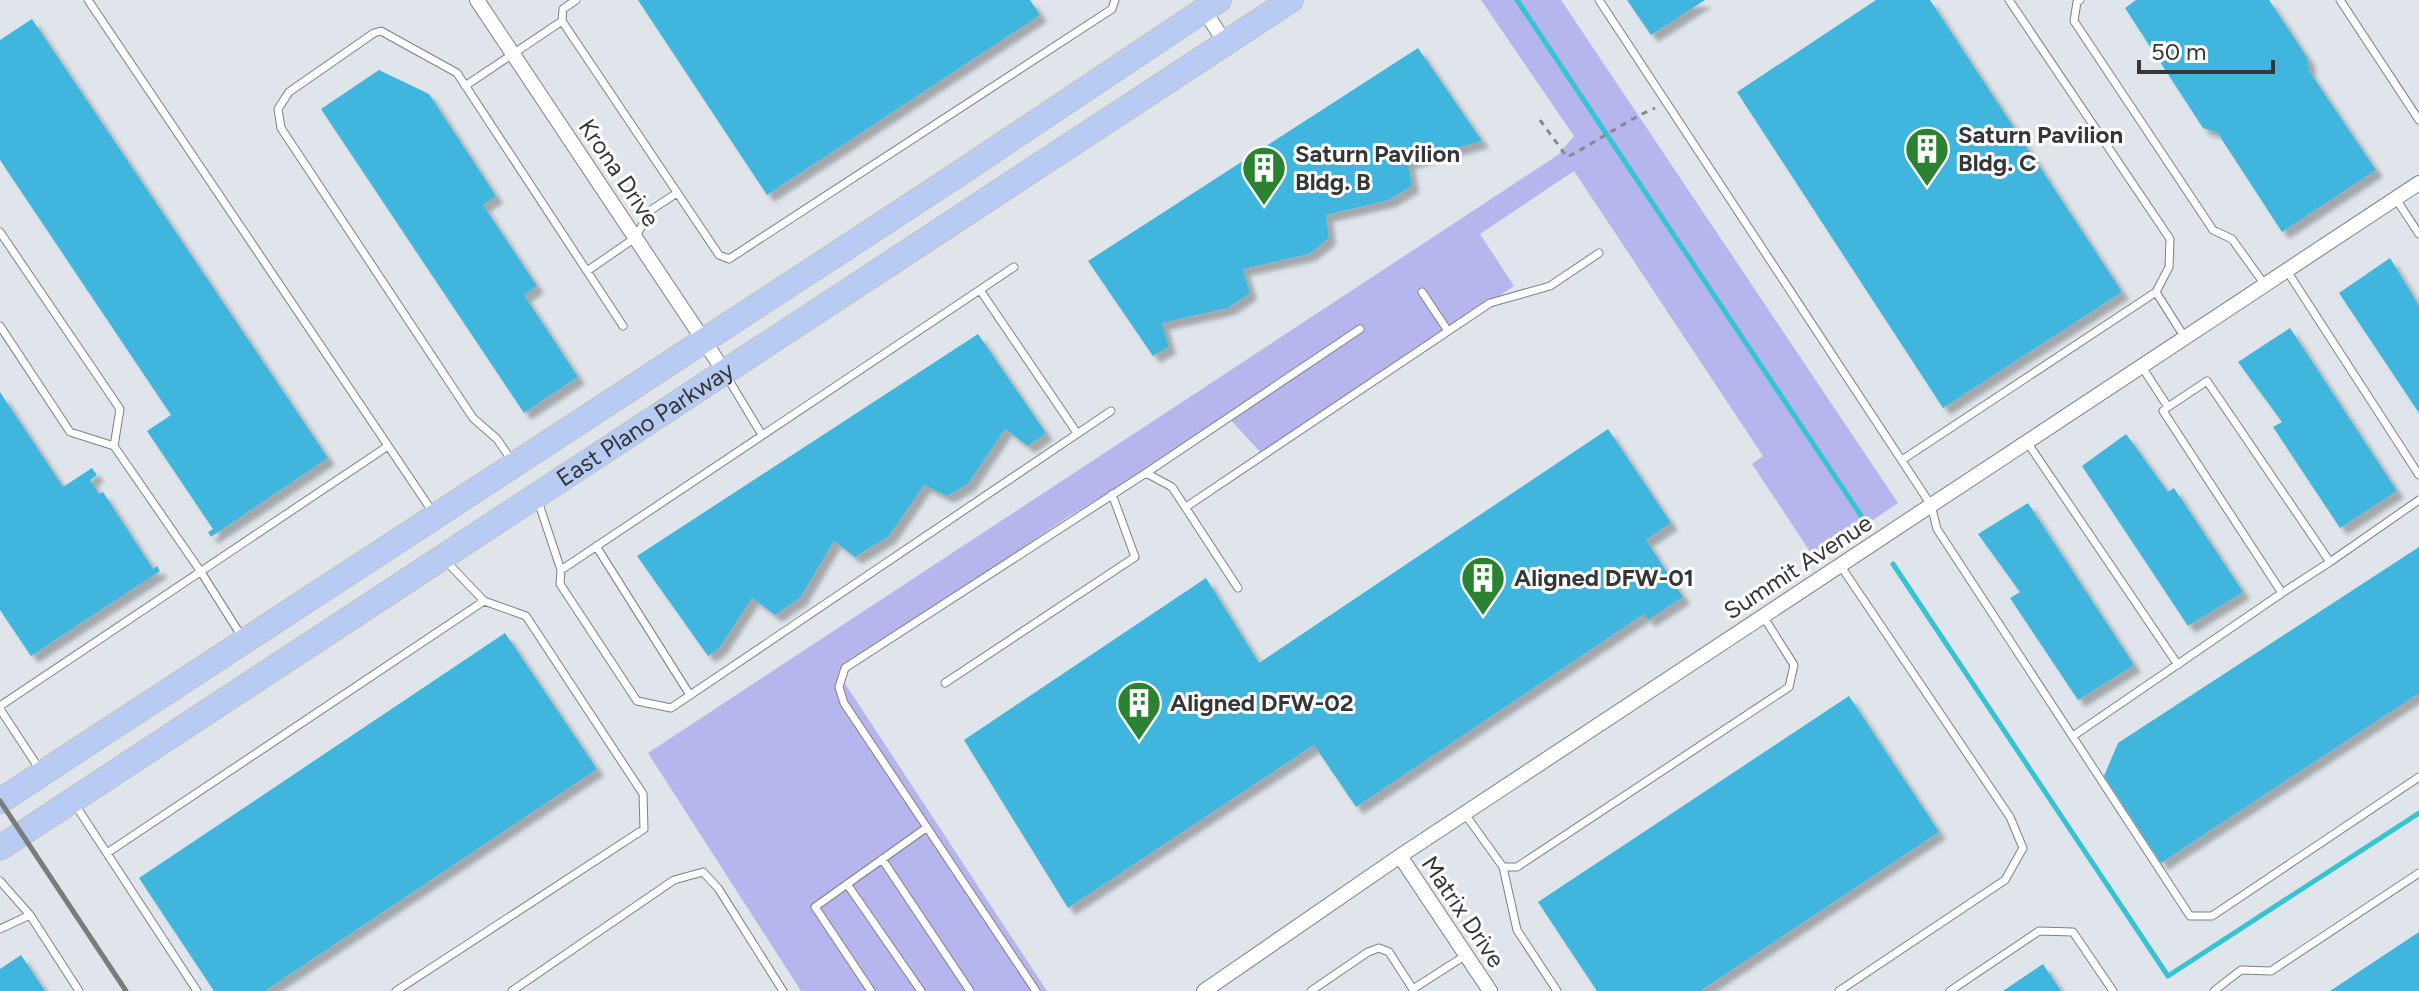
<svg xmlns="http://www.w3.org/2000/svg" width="2419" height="991" font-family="Figtree,sans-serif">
	<defs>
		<filter id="shadow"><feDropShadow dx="7" dy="7" stdDeviation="2" flood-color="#0004"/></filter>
	</defs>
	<rect width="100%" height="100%" fill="#dfe5ea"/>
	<path fill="#b6b5ed" d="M 1481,0 L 1561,0 L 1898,503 L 1815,559 L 1752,464 L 1763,456 L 1574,171 L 1480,234 L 1514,286 L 1261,453 L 1230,419 L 1066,518 L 838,673 L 1047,991 L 801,991 L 648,753 L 1558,155 L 1574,136 Z"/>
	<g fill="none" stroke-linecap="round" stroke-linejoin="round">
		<path stroke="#36c4d2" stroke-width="5" d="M 1517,0 L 1866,523
			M 1893,564 L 2168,976 L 2419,813"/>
	</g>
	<path fill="#41b6de" filter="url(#shadow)" d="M 638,0 L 1030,0 L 1040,15 L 767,195 Z
		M 1627,0 L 1705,0 L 1651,35 Z
		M 1876,0 L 1930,0 L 2122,292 L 1943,408 L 1737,92 Z
		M 2136,0 L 2269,0 L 2308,59 L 2309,71 L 2376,170 L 2282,232 L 2217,132 L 2203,128 L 2125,8 Z
		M 32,19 L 328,458 L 211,537 L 208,532 L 213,529 L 147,431 L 171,415 L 0,160 L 0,40 Z
		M 1418,48 L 1482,141 L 1408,162 L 1412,186 L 1389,200 L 1326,215 L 1329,238 L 1309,254 L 1243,269 L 1250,293 L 1228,308 L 1162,323 L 1169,347 L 1153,356 L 1088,261 Z
		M 379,70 L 429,94 L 496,196 L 483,205 L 537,286 L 524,295 L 578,377 L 524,413 L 321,109 Z
		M 2390,258 L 2419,306 L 2419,413 L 2339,293 Z
		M 2290,328 L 2397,491 L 2340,528 L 2273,427 L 2282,422 L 2238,362 Z
		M 978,334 L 1046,433 L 1028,446 L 1005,429 L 968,484 L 947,496 L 924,485 L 889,536 L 855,557 L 834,541 L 800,598 L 775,615 L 752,598 L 720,647 L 708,656 L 637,556 Z
		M 0,392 L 63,487 L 92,468 L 97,475 L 90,480 L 99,494 L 103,492 L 153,569 L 157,566 L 160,571 L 31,656 L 0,610 Z
		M 1608,429 L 1671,523 L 1646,540 L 1683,597 L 1648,620 L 1644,614 L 1356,807 L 1314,745 L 1068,908 L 964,740 L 1206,578 L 1259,663 Z
		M 2126,434 L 2168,492 L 2174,488 L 2243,592 L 2188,626 L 2082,466 Z
		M 2028,503 L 2134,665 L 2078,700 L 2010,598 L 2020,592 L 1978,534 Z
		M 2419,547 L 2419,693 L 2161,863 L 2104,776 L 2118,743 Z
		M 505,633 L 597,769 L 265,991 L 214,991 L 139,878 Z
		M 1849,696 L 1939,832 L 1700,991 L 1597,991 L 1538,902 Z
		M 2419,932 L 2419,991 L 2330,991 Z
		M 21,955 L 45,991 L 0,991 L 0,969 Z
		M 2043,964 L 2061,991 L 2003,991 Z"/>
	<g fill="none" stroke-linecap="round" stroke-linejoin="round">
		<g stroke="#7b8185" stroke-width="9">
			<path id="service" d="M 88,0 L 434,514
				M 1599,0 L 1931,505 L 1937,529 L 2190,916 L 2212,916 L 2419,777
				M 2009,0 L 2170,239 L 2169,267 L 2156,292 L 2185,338
				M 2080,0 L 2077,2 L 2074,21 L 2213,230 L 2232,239 L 2265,285
				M 2340,0 L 2419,120
				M 562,21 L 719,255 L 729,259 L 1112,9 L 1115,0
				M 465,86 L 562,21 L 563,9 L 576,0
				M 2396,199 L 2419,234
				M 0,232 L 120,409 L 114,446 L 201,572 L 242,637
				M 587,271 L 635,238 L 651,210 L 677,193
				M 2287,271 L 2419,475
				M 980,290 L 1077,433
				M 1422,292 L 1448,331
				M 0,326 L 70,432 L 114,446
				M 2142,367 L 2168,407 L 2207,381 L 2330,562 L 2419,500
				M 727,377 L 762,435
				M 2168,407 L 2163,411 L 2282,593 L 2330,562
				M 2027,442 L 2178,665
				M 1902,460 L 2156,292
				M 512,461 L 497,439 L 473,418 L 281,128 L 278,109 L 289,92 L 374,33 L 381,31 L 457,73 L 623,326
				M 1146,473 L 1360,329
				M 538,501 L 561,570 L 560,584 L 637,701 L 671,708 L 1111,411
				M 1186,507 L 1490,303 L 1550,286 L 1599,253
				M 596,546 L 690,695
				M 561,570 L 1014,267
				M 945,683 L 1135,557 L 1112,494
				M 0,706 L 388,446
				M 0,709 L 40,770
				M 2073,736 L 2282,593
				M 76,806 L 197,991
				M 1465,814 L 1503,867 L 1517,867 L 1789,687 L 1794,665 L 1763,616
				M 107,853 L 484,601
				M 882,859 L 970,991
				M 1503,867 L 1517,930 L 1557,991
				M 0,881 L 30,915 L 79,991
				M 847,884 L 921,991
				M 0,929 L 30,915
				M 1413,989 L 1466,955
				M 396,991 L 644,829 L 643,794 L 526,616 L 484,601 L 446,561
				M 512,991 L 674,880 L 703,872 L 718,888 L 783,991
				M 871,991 L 815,907 L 926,828
				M 1036,991 L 844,703 L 839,687 L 845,668 L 1146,473 L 1172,487 L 1238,588
				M 1311,991 L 1368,952 L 1379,948 L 1389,952 L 1414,991
				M 1839,991 L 2005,880 L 2023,848 L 2010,817 L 1840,565
				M 1950,991 L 2039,931 L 2073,932 L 2113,991
				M 2214,991 L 2241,970 L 2271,971 L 2419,873"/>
		</g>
		<g stroke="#7b8185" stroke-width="16">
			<path id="minor" d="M 477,0 L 724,371
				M 1202,7 L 1226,44
				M 1400,856 L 1490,991
				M 1204,991 L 1400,856 L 2419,183"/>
		</g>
		<g stroke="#c2c3c3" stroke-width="26">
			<g id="primary">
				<path d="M 0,801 L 954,177 L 1219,0"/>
				<path id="s1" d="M 0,848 L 1291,0"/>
			</g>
		</g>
		<path stroke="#85898d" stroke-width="3" stroke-dasharray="6 6" stroke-linecap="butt" d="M 1540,120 L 1567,157 C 1597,142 1623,122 1655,108"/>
		<use href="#service" stroke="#fff" stroke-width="7"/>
		<use href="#minor" stroke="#fff" stroke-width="14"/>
		<use href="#primary" stroke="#b8cbf3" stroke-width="24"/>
		<path stroke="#787c7f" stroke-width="5" d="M 0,801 L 126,991"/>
	</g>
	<defs>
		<g id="building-pin" transform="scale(2.3)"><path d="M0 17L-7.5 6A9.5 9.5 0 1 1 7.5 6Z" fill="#2b8332" stroke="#fff"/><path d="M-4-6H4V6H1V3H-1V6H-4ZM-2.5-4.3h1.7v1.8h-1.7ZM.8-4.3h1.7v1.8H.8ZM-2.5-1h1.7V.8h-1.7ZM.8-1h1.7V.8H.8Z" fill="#fff"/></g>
	</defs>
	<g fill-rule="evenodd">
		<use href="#building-pin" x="1927" y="149"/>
		<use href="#building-pin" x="1264" y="168"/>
		<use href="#building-pin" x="1483" y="578"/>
		<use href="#building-pin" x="1139" y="703"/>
	</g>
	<g text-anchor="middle" stroke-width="6" stroke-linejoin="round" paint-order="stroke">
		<g font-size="24" font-weight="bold" fill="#343638" stroke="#fff" text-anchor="start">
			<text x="1958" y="143">Saturn Pavilion<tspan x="1958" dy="28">Bldg. C</tspan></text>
			<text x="1295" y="162">Saturn Pavilion<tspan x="1295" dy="28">Bldg. B</tspan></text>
			<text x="1514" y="586">Aligned DFW-01</text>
			<text x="1170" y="711">Aligned DFW-02</text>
		</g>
		<g font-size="24" fill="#343638" stroke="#fff">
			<text transform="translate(619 173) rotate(56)" y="8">Krona Drive</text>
			<text dy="8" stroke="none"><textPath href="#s1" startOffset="772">East Plano Parkway</textPath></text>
			<text transform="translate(1798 567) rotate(-33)" y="8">Summit Avenue</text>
			<text transform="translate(1463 912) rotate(56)" y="8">Matrix Drive</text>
		</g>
	</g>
	<path d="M2139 60v12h134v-12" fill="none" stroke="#343638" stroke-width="4"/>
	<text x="2151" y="60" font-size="24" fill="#343638" stroke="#ffffff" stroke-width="6" paint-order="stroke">50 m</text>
</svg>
